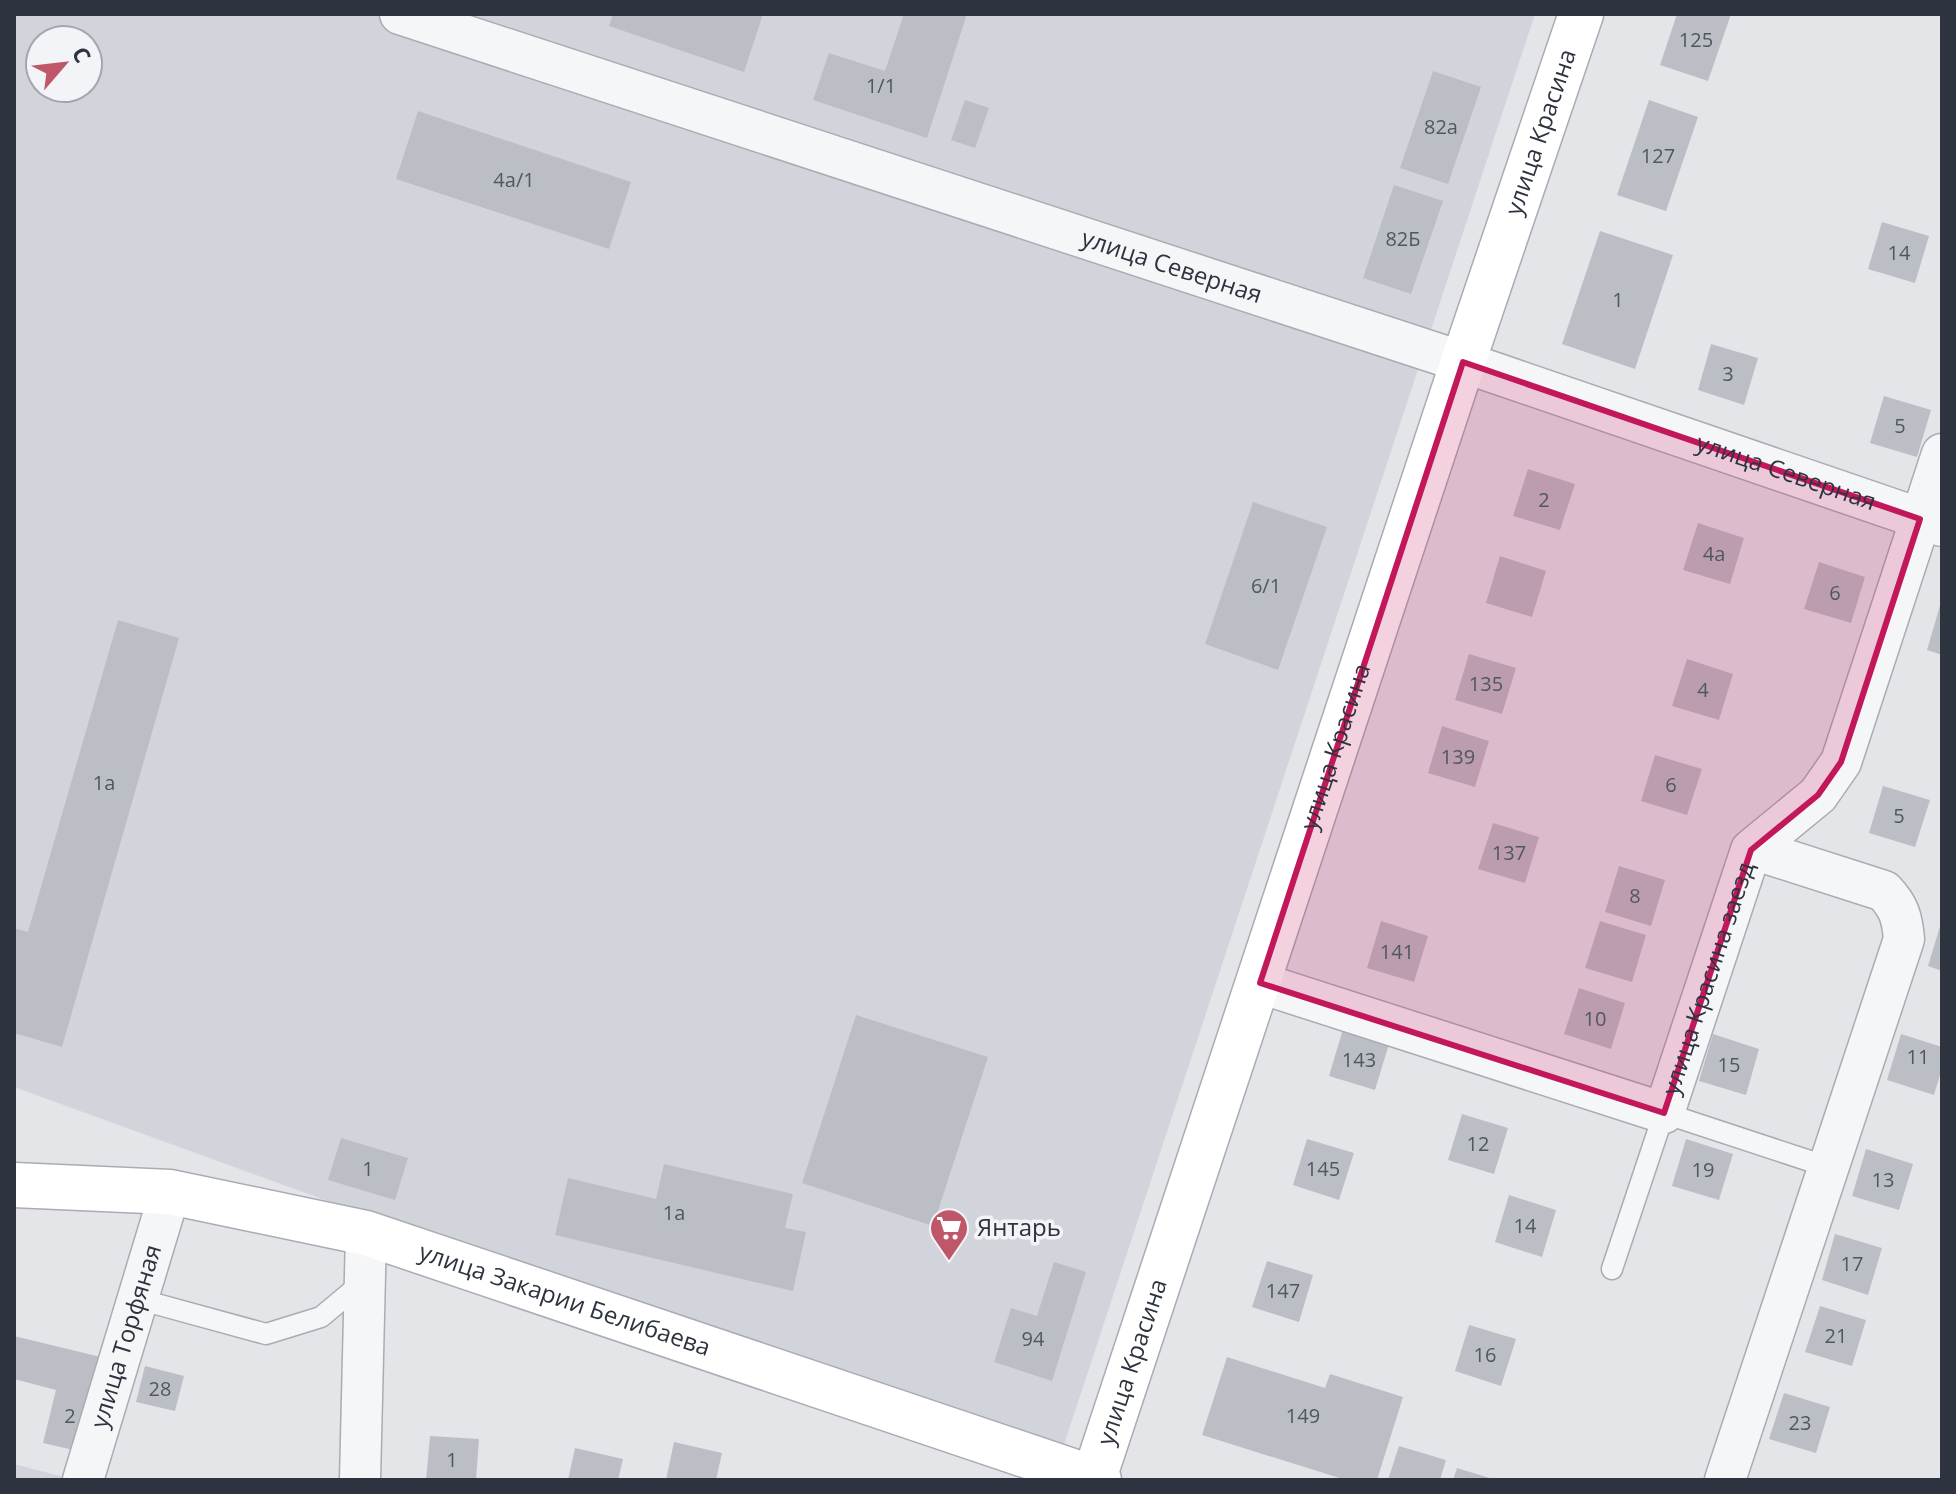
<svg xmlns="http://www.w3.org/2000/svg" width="1956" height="1494" font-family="'Open Sans',sans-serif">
	<rect width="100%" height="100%" fill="#e3e5e9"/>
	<path fill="#d1d5db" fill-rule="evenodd" d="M 14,14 L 1535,14 L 1057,1466 L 14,1087 ZM 40,40 L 88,40 L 88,88 L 40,88 Z
		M 14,1464 L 72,1479 L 14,1480 Z"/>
	<path fill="#bbbfc5" d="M 613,14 L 763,14 L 744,72 L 609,26 Z
		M 904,14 L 967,14 L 927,138 L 813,100 L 829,53 L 885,71 Z
		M 1677,14 L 1731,14 L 1708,81 L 1660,65 Z
		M 1433,71 L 1481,87 L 1448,184 L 1400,168 Z
		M 965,100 L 989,108 L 975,148 L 951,140 Z
		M 1649,100 L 1698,117 L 1666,211 L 1617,195 Z
		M 418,111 L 631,182 L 609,249 L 396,179 Z
		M 1394,185 L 1443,201 L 1411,294 L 1363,278 Z
		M 1882,222 L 1929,236 L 1915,283 L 1868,269 Z
		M 1600,231 L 1673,255 L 1635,369 L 1562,344 Z
		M 1711,344 L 1758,358 L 1744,405 L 1698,390 Z
		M 1884,396 L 1931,410 L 1917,457 L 1870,443 Z
		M 1528,469 L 1575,484 L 1560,530 L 1513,516 Z
		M 1253,502 L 1327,527 L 1278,670 L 1205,644 Z
		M 1698,523 L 1744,538 L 1730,584 L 1683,570 Z
		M 1500,556 L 1546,571 L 1532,617 L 1486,603 Z
		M 1819,562 L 1865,577 L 1851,623 L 1804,609 Z
		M 1941,602 L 1942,602 L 1942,655 L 1927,650 Z
		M 118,620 L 179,638 L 62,1047 L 14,1033 L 14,928 L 28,932 Z
		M 1469,654 L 1516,668 L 1502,714 L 1455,700 Z
		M 1687,659 L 1733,674 L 1719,720 L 1672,706 Z
		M 1442,726 L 1489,741 L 1475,787 L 1428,773 Z
		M 1655,755 L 1702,769 L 1687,815 L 1641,801 Z
		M 1883,786 L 1930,800 L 1915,847 L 1869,833 Z
		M 1493,823 L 1539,837 L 1525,883 L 1478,869 Z
		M 1619,866 L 1665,880 L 1651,926 L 1605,912 Z
		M 1381,921 L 1428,936 L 1414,982 L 1367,968 Z
		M 1600,921 L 1646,935 L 1632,982 L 1585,968 Z
		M 1941,923 L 1942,923 L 1942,971 L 1928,966 Z
		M 1579,988 L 1625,1003 L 1611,1049 L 1564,1034 Z
		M 856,1015 L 988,1057 L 933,1226 L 802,1183 Z
		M 1343,1029 L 1389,1044 L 1375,1090 L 1329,1076 Z
		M 1713,1034 L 1759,1049 L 1746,1095 L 1699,1081 Z
		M 1901,1034 L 1942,1047 L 1942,1068 L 1934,1095 L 1887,1080 Z
		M 1462,1114 L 1508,1128 L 1494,1174 L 1448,1160 Z
		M 341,1138 L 408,1158 L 395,1200 L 328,1180 Z
		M 1307,1139 L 1354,1153 L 1339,1200 L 1293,1185 Z
		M 1686,1139 L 1733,1154 L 1719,1200 L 1672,1186 Z
		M 1866,1149 L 1913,1164 L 1899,1210 L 1852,1196 Z
		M 664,1164 L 793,1194 L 785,1228 L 806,1232 L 793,1291 L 555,1235 L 568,1178 L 656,1199 Z
		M 1509,1195 L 1556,1210 L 1542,1257 L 1495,1242 Z
		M 1835,1234 L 1882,1248 L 1868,1295 L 1822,1280 Z
		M 1267,1261 L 1313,1275 L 1299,1322 L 1252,1307 Z
		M 1054,1262 L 1086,1272 L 1052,1381 L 994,1362 L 1011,1308 L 1037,1316 Z
		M 1820,1306 L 1866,1320 L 1852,1366 L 1805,1352 Z
		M 1469,1325 L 1516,1339 L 1501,1386 L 1455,1371 Z
		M 14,1336 L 105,1358 L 82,1452 L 43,1443 L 56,1390 L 14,1379 Z
		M 1227,1357 L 1325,1388 L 1330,1374 L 1403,1397 L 1377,1480 L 1346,1480 L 1202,1435 Z
		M 145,1366 L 184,1376 L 175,1411 L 136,1402 Z
		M 1784,1393 L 1830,1407 L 1816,1453 L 1769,1439 Z
		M 430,1436 L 479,1439 L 476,1480 L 426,1480 Z
		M 674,1442 L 722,1453 L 716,1480 L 666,1480 Z
		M 1399,1446 L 1446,1460 L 1440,1480 L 1388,1480 Z
		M 575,1448 L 623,1459 L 618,1480 L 568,1480 Z
		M 1457,1468 L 1493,1479 L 1492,1480 L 1453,1480 Z"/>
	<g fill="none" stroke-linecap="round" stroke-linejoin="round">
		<g stroke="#a9acb3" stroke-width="23">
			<path id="lane" d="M 1612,1269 L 1664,1113 L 1828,1167
				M 138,1299 L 266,1334 L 321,1317 L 363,1282"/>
		</g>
		<g stroke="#a9acb3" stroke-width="43">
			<g id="street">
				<path id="s1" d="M 400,14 L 1463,362 L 1942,526"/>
				<path id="s2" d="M 1260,983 L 1664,1113 L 1751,850 L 1818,795 L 1841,762 L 1942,454"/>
				<path id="s3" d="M 83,1480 L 170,1192"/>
				<path d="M 360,1480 L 366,1233"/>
				<path d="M 1725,1480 L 1904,939 C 1902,917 1899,907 1884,891 L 1753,849"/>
			</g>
		</g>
		<g stroke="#a9acb3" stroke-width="47">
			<g id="secondary">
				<path id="s4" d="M 14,1185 L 170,1192 L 366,1233 L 1099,1480"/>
				<path id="s5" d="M 1094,1478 L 1463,362 L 1581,14"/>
			</g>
		</g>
		<use href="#lane" stroke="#f5f6f8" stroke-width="20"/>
		<use href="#street" stroke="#f5f6f8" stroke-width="40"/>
		<use href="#secondary" stroke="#fff" stroke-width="44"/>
	</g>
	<path fill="#c2185b" fill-opacity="0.2" stroke="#c2185b" stroke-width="6" stroke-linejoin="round" d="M 1463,362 L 1920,519 L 1841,762 L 1818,795 L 1751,850 L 1664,1113 L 1260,983 Z"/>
	<defs>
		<g id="supermarket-pin" transform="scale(2)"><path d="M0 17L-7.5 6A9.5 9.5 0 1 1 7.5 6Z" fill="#bf5769" stroke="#f2f4f7"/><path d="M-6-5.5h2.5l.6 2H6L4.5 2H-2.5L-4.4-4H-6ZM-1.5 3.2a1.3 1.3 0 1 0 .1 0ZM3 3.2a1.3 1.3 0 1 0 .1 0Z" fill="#fff"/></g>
	</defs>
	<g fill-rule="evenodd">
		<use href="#supermarket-pin" x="949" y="1228"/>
	</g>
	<g text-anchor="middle" stroke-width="7" stroke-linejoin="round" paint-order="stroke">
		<g font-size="20" fill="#505760">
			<text x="1696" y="47">125</text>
			<text x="881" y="93">1/1</text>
			<text x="1441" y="134">82а</text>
			<text x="1658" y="163">127</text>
			<text x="514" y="187">4а/1</text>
			<text x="1403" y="246">82Б</text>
			<text x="1899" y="260">14</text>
			<text x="1618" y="307">1</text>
			<text x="1728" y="381">3</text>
			<text x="1900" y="433">5</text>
			<text x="1544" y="507">2</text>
			<text x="1714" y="561">4а</text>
			<text x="1266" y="593">6/1</text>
			<text x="1835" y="600">6</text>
			<text x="1486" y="691">135</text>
			<text x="1703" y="697">4</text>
			<text x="1458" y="764">139</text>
			<text x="104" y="790">1а</text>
			<text x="1671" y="792">6</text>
			<text x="1899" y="823">5</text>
			<text x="1509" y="860">137</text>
			<text x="1635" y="903">8</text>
			<text x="1397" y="959">141</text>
			<text x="1595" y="1026">10</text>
			<text x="1918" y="1064">11</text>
			<text x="1359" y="1067">143</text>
			<text x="1729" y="1072">15</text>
			<text x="1478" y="1151">12</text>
			<text x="368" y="1176">1</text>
			<text x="1323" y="1176">145</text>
			<text x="1703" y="1177">19</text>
			<text x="1883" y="1187">13</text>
			<text x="674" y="1220">1а</text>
			<text x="1525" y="1233">14</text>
			<text x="1852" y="1271">17</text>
			<text x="1283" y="1298">147</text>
			<text x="1836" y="1343">21</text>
			<text x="1033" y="1346">94</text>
			<text x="1485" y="1362">16</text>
			<text x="160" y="1396">28</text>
			<text x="70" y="1423">2</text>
			<text x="1303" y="1423">149</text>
			<text x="1800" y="1430">23</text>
			<text x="452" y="1467">1</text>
		</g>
		<g font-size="24" fill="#2d343f" stroke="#f2f4f7">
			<text dy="8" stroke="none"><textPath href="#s5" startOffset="1418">улица Красина</textPath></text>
			<text dy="8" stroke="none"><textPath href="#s1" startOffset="812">улица Северная</textPath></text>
			<text dy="8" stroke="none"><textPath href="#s1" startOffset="1460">улица Северная</textPath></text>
			<text dy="8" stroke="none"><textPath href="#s5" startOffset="770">улица Красина</textPath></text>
			<text dy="8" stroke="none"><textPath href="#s2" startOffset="566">улица Красина заезд</textPath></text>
			<text dy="8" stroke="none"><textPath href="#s4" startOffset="566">улица Закарии Белибаева</textPath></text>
			<text dy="8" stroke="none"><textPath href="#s3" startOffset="150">улица Торфяная</textPath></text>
			<text dy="8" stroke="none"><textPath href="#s5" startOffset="122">улица Красина</textPath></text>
		</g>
		<g font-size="24" fill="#2d343f" stroke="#f2f4f7" text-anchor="start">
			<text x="977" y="1236">Янтарь</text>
		</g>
	</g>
	<rect width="1956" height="1494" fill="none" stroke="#2d343f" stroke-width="32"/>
	<g transform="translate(64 64) rotate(62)"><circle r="38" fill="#f2f4f7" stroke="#a3a7ad" stroke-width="2"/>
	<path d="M0-6L14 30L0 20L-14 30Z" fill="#bf5769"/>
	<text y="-12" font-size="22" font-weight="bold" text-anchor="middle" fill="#2d343f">С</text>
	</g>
</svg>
